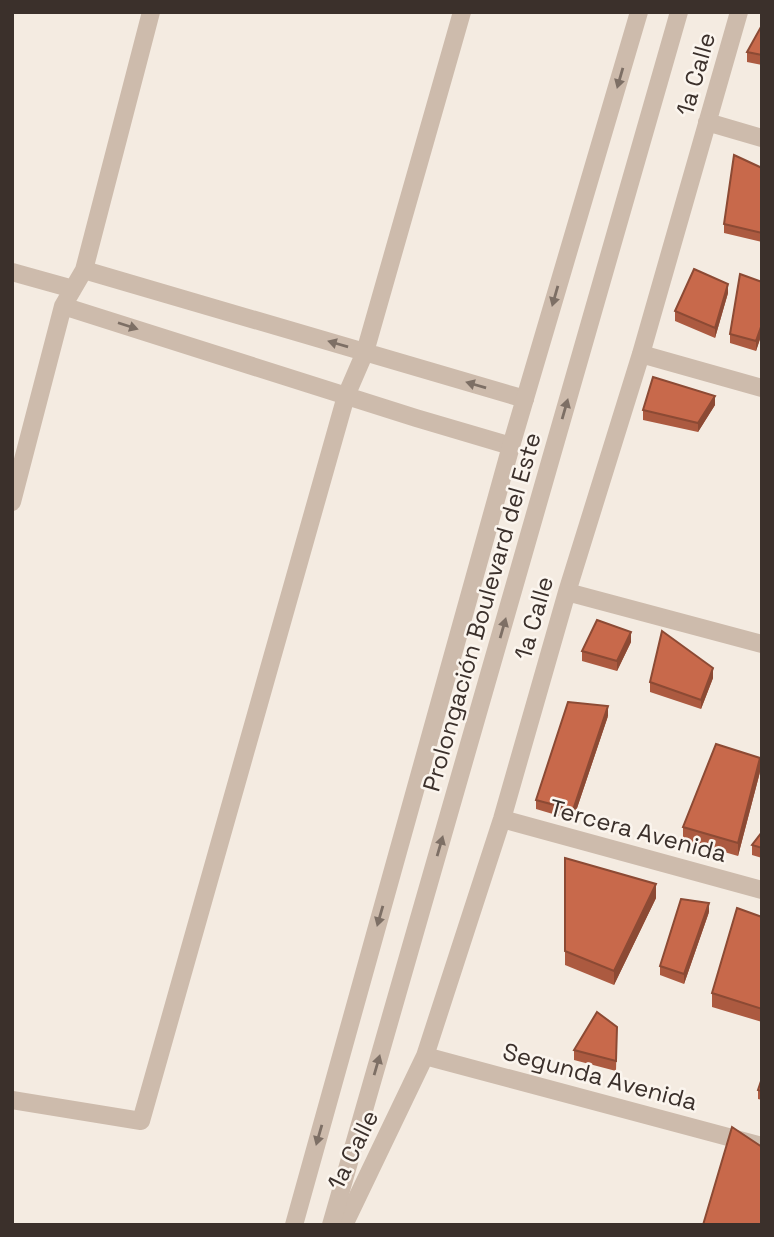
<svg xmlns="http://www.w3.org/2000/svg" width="774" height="1237" font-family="'Space Grotesk',sans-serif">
	<rect width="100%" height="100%" fill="#f4ebe1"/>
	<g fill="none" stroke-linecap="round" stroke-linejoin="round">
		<path stroke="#cdbbac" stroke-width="18" d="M 707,122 L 762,138
			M 84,270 L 525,399
			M 12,272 L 73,289
			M 63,306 L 416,418 L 511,446
			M 641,354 L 762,388
			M 12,502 L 63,306 L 84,270 L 151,12
			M 567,592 L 762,644
			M 502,819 L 762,890
			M 425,1056 L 762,1146
			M 12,1100 L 141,1121 L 346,396 L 365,352 L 462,12
			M 344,1225 L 425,1056 L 502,819 L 567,592 L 641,354 L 739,12"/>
		<path stroke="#cdbbac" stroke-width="18" d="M 294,1225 L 511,446 L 639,12
			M 331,1225 L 679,12"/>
	</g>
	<path fill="#ac5a40" d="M 762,25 L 762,65 L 747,62 L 747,52 Z
		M 762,168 L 762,242 L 724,233 L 724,224 Z
		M 762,282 L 762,333 L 756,351 L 730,343 L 730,334 Z
		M 728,293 L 715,338 L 675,321 L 675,311 Z
		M 715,405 L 698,432 L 643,420 L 643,410 Z
		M 631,642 L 617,671 L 582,661 L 582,651 Z
		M 713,678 L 701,709 L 650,692 L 650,682 Z
		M 608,716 L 573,820 L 536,809 L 536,800 Z
		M 760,772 L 738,856 L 683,840 L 683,827 Z
		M 762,832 L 762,858 L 752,855 L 752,845 Z
		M 565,858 L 656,898 L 614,985 L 565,965 Z
		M 709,912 L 684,984 L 660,975 L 660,966 Z
		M 762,917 L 762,1022 L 712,1007 L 712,993 Z
		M 617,1027 L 616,1071 L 574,1060 L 574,1050 Z
		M 762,1078 L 762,1100 L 758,1099 L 758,1090 Z"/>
	<path fill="#8c4a34" d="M 728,284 L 728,293 L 715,338 L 715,328 Z
		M 762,324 L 762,333 L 756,351 L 756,341 Z
		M 715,396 L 715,405 L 698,432 L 698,423 Z
		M 631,632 L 631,642 L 617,671 L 617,661 Z
		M 713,668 L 713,678 L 701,709 L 701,700 Z
		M 608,706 L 608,716 L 573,820 L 573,810 Z
		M 760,758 L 760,772 L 738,856 L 738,843 Z
		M 656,884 L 656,898 L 614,985 L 614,971 Z
		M 709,903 L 709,912 L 684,984 L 684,974 Z"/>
	<path fill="#c8694b" stroke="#8c4a34" stroke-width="2" d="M 762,25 L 762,55 L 747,52 Z
		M 734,155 L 762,168 L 762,233 L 724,224 Z
		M 694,269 L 728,284 L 715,328 L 675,311 Z
		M 740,274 L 762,282 L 762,324 L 756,341 L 730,334 Z
		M 653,377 L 715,396 L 698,423 L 643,410 Z
		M 597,620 L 631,632 L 617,661 L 582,651 Z
		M 662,631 L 713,668 L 701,700 L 650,682 Z
		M 568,702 L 608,706 L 573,810 L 536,800 Z
		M 716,744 L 760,758 L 738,843 L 683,827 Z
		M 762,832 L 762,848 L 752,845 Z
		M 565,858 L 656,884 L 614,971 L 565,951 Z
		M 681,899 L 709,903 L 684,974 L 660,966 Z
		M 737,908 L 762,917 L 762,1009 L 712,993 Z
		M 597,1012 L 617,1027 L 616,1061 L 574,1050 Z
		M 762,1078 L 762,1091 L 758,1090 Z
		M 732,1127 L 762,1147 L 762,1225 L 703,1225 Z"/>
	<defs><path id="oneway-solid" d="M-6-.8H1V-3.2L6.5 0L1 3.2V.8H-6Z" transform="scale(1.75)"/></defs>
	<g fill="#7d6f65">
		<use href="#oneway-solid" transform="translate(620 78) rotate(106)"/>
		<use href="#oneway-solid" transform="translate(555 296) rotate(106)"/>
		<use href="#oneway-solid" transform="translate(128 326) rotate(18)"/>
		<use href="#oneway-solid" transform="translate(338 344) rotate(-164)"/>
		<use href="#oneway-solid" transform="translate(476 385) rotate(-164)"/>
		<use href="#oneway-solid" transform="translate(565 409) rotate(-74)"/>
		<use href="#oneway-solid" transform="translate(503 628) rotate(-74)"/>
		<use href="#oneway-solid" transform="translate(440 846) rotate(-74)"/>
		<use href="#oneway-solid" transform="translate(380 916) rotate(106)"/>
		<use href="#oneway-solid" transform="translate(377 1065) rotate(-74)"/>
		<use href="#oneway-solid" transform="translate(319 1135) rotate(106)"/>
	</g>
	<g text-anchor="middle" stroke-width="5" stroke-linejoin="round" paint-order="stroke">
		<g font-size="24" fill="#3b302b" stroke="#fbf5ee">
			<text transform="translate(696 74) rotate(-74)" y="8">1a Calle</text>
			<text transform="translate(482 612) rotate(-74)" y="8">Prolongación Boulevard del Este</text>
			<text transform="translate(534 618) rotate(-74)" y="8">1a Calle</text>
			<text transform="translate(638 831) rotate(15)" y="8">Tercera Avenida</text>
			<text transform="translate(600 1077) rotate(15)" y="8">Segunda Avenida</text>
			<text transform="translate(353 1150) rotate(-64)" y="8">1a Calle</text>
		</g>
	</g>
	<rect width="774" height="1237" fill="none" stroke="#3b302b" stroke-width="28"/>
</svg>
